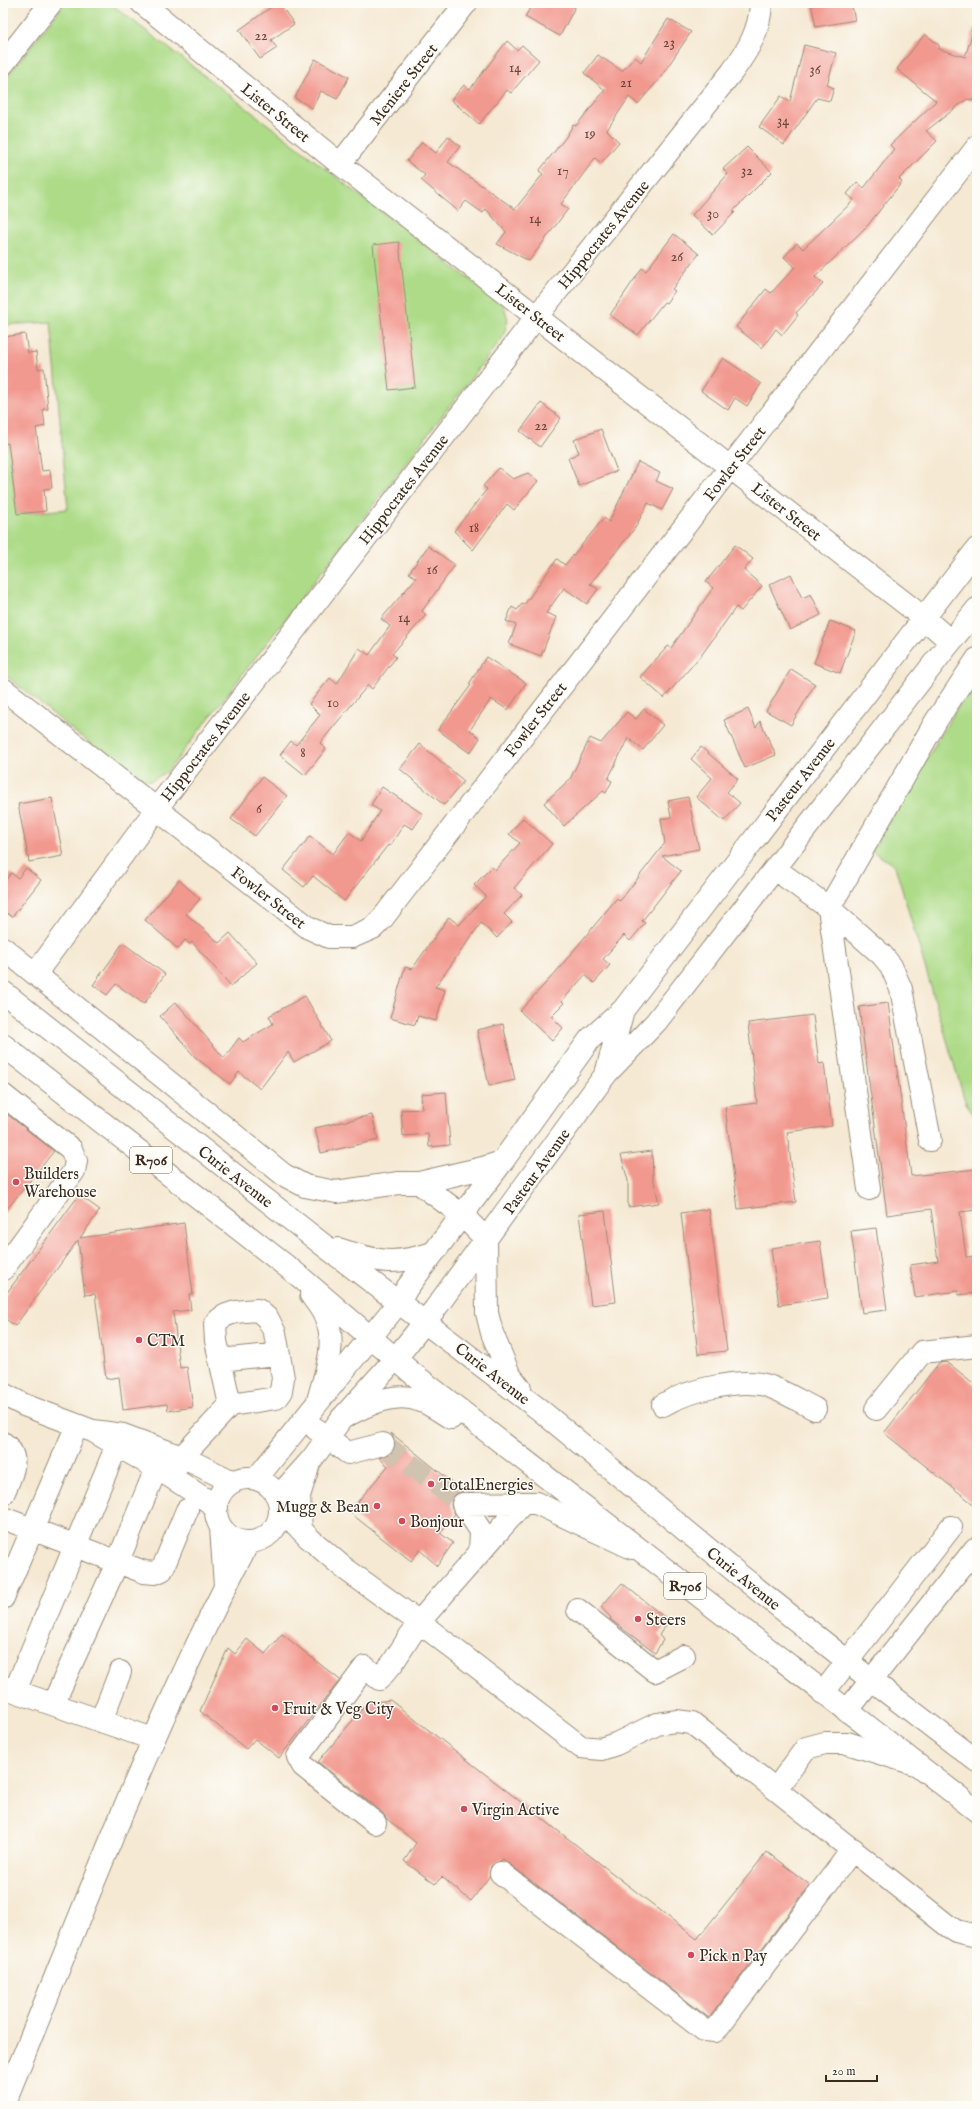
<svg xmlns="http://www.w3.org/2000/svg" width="980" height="2109" font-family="'IM FELL English',serif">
	<rect width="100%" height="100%" fill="#fdfcf7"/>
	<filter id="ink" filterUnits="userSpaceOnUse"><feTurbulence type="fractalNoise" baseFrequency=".025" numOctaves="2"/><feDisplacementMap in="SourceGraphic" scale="8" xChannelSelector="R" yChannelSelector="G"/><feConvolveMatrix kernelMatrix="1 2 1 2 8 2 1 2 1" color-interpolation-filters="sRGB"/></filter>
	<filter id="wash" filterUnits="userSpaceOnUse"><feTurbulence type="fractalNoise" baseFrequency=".012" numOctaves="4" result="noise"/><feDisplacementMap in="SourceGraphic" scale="16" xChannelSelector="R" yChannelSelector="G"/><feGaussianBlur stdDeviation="0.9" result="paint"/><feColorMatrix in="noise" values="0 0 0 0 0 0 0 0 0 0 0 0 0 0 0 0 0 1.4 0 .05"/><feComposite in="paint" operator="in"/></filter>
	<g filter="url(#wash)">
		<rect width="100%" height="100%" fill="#f5e9d3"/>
		<path fill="#addb88" stroke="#748253" d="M 65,3 L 110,3 L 504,306 L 508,320 L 503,337 L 168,771 L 151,781 L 134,776 L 76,733 L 3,673 L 3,444 L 8,443 L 17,514 L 68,509 L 51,322 L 3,325 L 3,82 Z
			M 976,676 L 977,676 L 977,1121 L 965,1101 L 895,866 L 872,851 Z"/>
		<g id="blocks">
			<path fill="#f2998f" d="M 277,3 L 279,3 L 294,24 L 271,40 L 277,48 L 260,59 L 239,30 Z
				M 533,3 L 577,3 L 560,36 L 525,17 Z
				M 811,3 L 851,3 L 855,20 L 816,27 Z
				M 668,19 L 691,32 L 660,78 L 638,104 L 629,97 L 607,130 L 619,142 L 601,163 L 595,158 L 561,204 L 568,209 L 529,261 L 497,244 L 506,232 L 486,209 L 483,213 L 466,201 L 458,211 L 421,180 L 425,175 L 407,161 L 422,142 L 436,153 L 448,136 L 460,146 L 448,162 L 515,209 L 543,174 L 539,171 L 566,137 L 573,125 L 576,126 L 605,90 L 584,73 L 598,55 L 622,71 L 635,57 L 641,62 Z
				M 974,28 L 977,28 L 977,102 L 967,99 L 926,131 L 937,141 L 899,179 L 902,182 L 868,225 L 815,277 L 823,284 L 796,313 L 798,315 L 782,335 L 776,329 L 762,348 L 736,327 L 766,289 L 771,293 L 795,267 L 784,257 L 797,243 L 803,249 L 854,200 L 847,194 L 857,182 L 864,188 L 894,149 L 890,145 L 936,101 L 897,69 L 925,34 L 939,45 L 939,49 L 965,57 Z
				M 507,41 L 517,50 L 522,45 L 539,60 L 511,93 L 507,90 L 479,124 L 451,100 L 464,85 L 470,89 Z
				M 804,45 L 836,53 L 827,85 L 834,88 L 830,101 L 817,98 L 784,145 L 759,127 L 781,96 L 790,102 Z
				M 315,59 L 349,77 L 337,99 L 321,91 L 312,108 L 295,98 Z
				M 747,147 L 772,172 L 733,211 L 735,212 L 713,235 L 692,215 L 728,174 L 723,169 Z
				M 674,234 L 699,254 L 672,289 L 675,291 L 666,303 L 664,302 L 638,335 L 610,315 L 642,268 L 646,271 Z
				M 399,242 L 415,387 L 389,390 L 373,245 Z
				M 25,334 L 28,353 L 36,352 L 38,369 L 44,368 L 48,409 L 43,409 L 45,426 L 36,428 L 42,471 L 50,470 L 52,488 L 44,489 L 46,511 L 17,514 L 8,443 L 3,444 L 3,337 Z
				M 723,358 L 761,384 L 747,406 L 735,398 L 728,410 L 701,391 Z
				M 541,403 L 561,418 L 540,447 L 520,431 Z
				M 601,429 L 617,471 L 579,486 L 568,458 L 579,453 L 574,440 Z
				M 638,462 L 660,473 L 656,481 L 673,489 L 662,510 L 648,503 L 635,528 L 590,584 L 598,589 L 587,604 L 564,588 L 546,613 L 556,617 L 541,656 L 509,644 L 516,625 L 506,621 L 512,607 L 517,610 L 522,604 L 524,605 L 557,559 L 565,565 L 604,518 L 609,522 Z
				M 499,468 L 513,479 L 528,473 L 538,481 L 514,510 L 507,504 L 473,550 L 454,531 L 487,489 L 483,486 Z
				M 735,545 L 753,559 L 744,570 L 762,586 L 741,611 L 736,607 L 703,653 L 664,698 L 640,677 L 668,646 L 671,648 L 713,588 L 706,582 Z
				M 428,546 L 455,565 L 422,611 L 426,615 L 392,654 L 396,657 L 372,689 L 368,685 L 320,743 L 326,749 L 305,775 L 280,755 L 291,741 L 296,745 L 320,715 L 309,704 L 330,678 L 337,684 L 359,648 L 369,655 L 390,626 L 381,619 L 416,578 L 409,573 Z
				M 791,574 L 802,598 L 811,594 L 821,615 L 790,630 L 769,585 Z
				M 830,621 L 856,631 L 840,673 L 814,663 Z
				M 486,657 L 526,683 L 508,710 L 491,699 L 470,730 L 480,738 L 470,753 L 438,730 L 471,685 L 469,684 Z
				M 791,669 L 815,684 L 791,725 L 766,711 Z
				M 644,709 L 663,725 L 643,750 L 628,738 L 608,779 L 612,781 L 606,793 L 603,791 L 564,826 L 544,803 L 570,779 L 590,738 L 601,743 L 627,712 L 636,719 Z
				M 748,709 L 756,728 L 760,721 L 776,755 L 745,768 L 724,720 Z
				M 420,744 L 464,781 L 444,805 L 400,769 Z
				M 701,747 L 738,779 L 727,792 L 740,803 L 724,821 L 696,797 L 712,778 L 691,759 Z
				M 262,777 L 287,796 L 255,836 L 231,819 Z
				M 382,787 L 423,814 L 413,829 L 404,824 L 390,846 L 388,845 L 344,901 L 313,876 L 304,887 L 283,870 L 310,836 L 333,854 L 349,832 L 361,841 L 380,811 L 371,805 Z
				M 688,797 L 699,849 L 662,856 L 681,871 L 642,921 L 645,923 L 630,941 L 624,935 L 603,959 L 610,965 L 594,983 L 585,975 L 562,1001 L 564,1003 L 551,1016 L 563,1028 L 552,1041 L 520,1011 L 556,972 L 617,898 L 620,901 L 665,843 L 661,819 L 671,817 L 668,801 Z
				M 52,798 L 63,856 L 29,862 L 18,804 Z
				M 523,818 L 552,844 L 514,888 L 522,895 L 504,914 L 512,922 L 497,938 L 481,923 L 435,987 L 445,990 L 436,1021 L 418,1016 L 415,1025 L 390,1018 L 405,967 L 412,969 L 449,917 L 459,925 L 486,896 L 474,885 L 492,867 L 495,870 L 520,843 L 509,834 Z
				M 26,868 L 41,880 L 12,917 L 3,910 L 3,884 L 11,873 L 18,878 Z
				M 179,880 L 200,899 L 186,914 L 219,943 L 230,933 L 257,963 L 231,986 L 192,942 L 190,944 L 185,940 L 178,949 L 145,920 Z
				M 123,943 L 165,974 L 144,1004 L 116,984 L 107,995 L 93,985 Z
				M 305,996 L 331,1041 L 294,1062 L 288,1052 L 260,1089 L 239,1072 L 230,1084 L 195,1057 L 160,1016 L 176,1002 L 224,1058 L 239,1038 L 243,1042 L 273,1024 L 269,1016 Z
				M 888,1003 L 911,1176 L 977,1169 L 977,1210 L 960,1212 L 966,1257 L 977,1256 L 977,1293 L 958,1295 L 958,1291 L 915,1297 L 910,1265 L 938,1261 L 931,1209 L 887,1215 L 859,1007 Z
				M 813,1015 L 819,1064 L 824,1063 L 832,1126 L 787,1132 L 796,1202 L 738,1209 L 725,1107 L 757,1103 L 748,1023 Z
				M 503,1024 L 515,1080 L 489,1086 L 477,1030 Z
				M 446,1092 L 450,1145 L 429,1147 L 428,1134 L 403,1136 L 401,1110 L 422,1109 L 421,1094 Z
				M 3,1111 L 54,1151 L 3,1214 Z
				M 372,1115 L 378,1140 L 321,1153 L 315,1128 Z
				M 652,1151 L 653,1178 L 659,1203 L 628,1207 L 628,1181 L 621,1155 Z
				M 79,1195 L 100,1210 L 80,1238 L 184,1223 L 193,1294 L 189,1294 L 191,1310 L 173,1312 L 180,1368 L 187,1367 L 193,1407 L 168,1411 L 167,1404 L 123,1410 L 119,1377 L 106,1379 L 95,1294 L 85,1295 L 78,1240 L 15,1326 L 3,1317 L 3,1298 Z
				M 709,1209 L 727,1351 L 698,1354 L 681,1213 Z
				M 605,1211 L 616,1302 L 591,1305 L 579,1214 Z
				M 876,1228 L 887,1310 L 862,1313 L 851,1231 Z
				M 820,1241 L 828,1298 L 779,1305 L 771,1248 Z
				M 947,1362 L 977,1386 L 977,1507 L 884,1433 L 939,1363 Z
				M 391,1433 L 463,1491 L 456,1494 L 452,1499 L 451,1505 L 455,1514 L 440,1533 L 453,1543 L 437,1566 L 420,1550 L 411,1561 L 349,1512 L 388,1466 L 379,1458 L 391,1453 L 395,1448 L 395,1441 Z
				M 622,1583 L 669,1621 L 659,1635 L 663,1640 L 655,1653 L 610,1619 L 611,1618 L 601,1607 Z
				M 282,1634 L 340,1680 L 279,1758 L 255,1739 L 246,1749 L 200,1711 L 228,1648 L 235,1654 L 247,1639 L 265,1654 Z
				M 390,1700 L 697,1939 L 767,1852 L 810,1885 L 709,2018 L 503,1859 L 491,1866 L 489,1877 L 471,1901 L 442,1877 L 435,1884 L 404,1861 L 416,1843 L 387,1819 L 383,1813 L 318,1762 L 367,1703 Z"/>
		</g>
	</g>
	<g filter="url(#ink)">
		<use href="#blocks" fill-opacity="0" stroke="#988a78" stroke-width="1"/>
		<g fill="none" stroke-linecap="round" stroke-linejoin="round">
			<path stroke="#d0c3af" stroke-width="22" stroke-dasharray="22 11" stroke-linecap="butt" d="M 383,1444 L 463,1504"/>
			<g stroke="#988a78" stroke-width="24">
				<path id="minor" d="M 142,3 L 340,164 L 924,618 L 949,640 L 948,645 L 656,1022 L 606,1074
					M 3,64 L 51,3
					M 340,164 L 466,3
					M 948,645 L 977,609
					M 3,689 L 309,928 L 329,937 L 352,937 L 373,928 L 382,919 L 977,147
					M 775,869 L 829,908 L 936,721 L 977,659
					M 3,948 L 284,1175 L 305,1186 L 336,1192 L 399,1183 L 419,1183 L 483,1168 L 502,1162
					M 36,973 L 157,808 L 537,316 L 732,72 C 748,50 760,31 761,3
					M 3,1095 L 71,1149 L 76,1161 L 74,1171 L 3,1269
					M 419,1183 L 462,1215 L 486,1239
					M 869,1189 L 829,908 L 882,955 L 891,966 L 901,989 L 930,1140
					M 220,1360 L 278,1354
					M 3,1394 L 24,1405 L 90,1430
					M 663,1405 C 686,1391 739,1378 765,1385 C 782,1390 799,1401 815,1409
					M 876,1409 L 922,1352 L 977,1346
					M 316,1429 L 348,1453 L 383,1444
					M 3,1443 C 22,1457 11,1476 3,1494
					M 171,1477 L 182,1457 L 230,1405 L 276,1398 L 281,1391 L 283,1378 L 275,1333 L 268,1319 L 258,1310 C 242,1311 225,1311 215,1324 L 216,1341 L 230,1405
					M216 1510a32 32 0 1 1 64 0a32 32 0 1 1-64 0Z
					M 256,1479 L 399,1302 L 407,1288 L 502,1162 L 590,1039 L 623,1010 L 977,549
					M 278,1497 L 312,1459 L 342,1418 L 396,1358 L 435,1309 L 606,1074 L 623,1010
					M 463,1504 L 523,1503
					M 463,1504 L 481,1531 L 480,1552
					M 217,1507 L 171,1477 L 93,1431 L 123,1435 L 182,1457 L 233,1482
					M 281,1509 L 309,1538 L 344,1568 L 419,1622 L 581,1747 L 601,1749 L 616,1744 L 657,1724 L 676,1721 L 692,1723 L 948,1926 L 956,1931 L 977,1936
					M 3,1518 L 144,1572 L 155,1573 L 162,1570 L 187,1510
					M 221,1527 L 225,1586
					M 301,1530 L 299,1496 L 308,1467
					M 3,1598 L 77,1425
					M 578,1610 L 655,1671 L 684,1656
					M 3,1687 L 153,1739
					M 15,1691 L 117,1445
					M 823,1693 L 951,1527
					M 53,1704 L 118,1561 L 156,1469
					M 847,1711 L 975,1549
					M 101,1721 L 120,1672
					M 776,1789 L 806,1748 L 825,1743 L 847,1743 L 915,1764
					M 375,1823 L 303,1766 L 298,1757 L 365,1667 L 379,1679 L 392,1664 L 419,1622 L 523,1503 L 536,1503 L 632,1548
					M 501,1873 L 704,2030 L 715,2031 L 853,1849
					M 3,2106 C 81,1917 152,1723 248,1543"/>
			</g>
			<g stroke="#988a78" stroke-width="24">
				<path id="major" d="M 3,992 L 322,1244 L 540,1410 L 742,1577 L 871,1680 L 977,1761
					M 3,1045 L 299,1276 L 412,1373 L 977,1811
					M 486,1239 L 487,1313 L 492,1333 L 509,1374 L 520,1388
					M 338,1249 C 377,1262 394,1266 433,1253
					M 311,1295 C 317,1303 324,1312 327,1321 C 337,1347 324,1376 318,1401
					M 342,1418 C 365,1406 394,1390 421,1401 C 432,1405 441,1412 451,1418"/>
			</g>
			<use href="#minor" stroke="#fff" stroke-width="22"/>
			<use href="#major" stroke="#fff" stroke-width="22"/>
		</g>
	</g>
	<g fill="#d1495b" stroke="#fdfcf7" stroke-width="1.5">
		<circle cx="16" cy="1182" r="4"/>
		<circle cx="139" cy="1340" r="4"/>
		<circle cx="431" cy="1484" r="4"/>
		<circle cx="377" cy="1506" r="4"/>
		<circle cx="402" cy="1521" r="4"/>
		<circle cx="638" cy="1619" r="4"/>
		<circle cx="275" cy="1708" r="4"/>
		<circle cx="464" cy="1809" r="4"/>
		<circle cx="691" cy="1955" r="4"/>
	</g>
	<g text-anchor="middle" stroke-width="3" stroke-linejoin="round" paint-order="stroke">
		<g font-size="14" fill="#69463a">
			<text x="261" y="40">22</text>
			<text x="669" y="47">23</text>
			<text x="515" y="72">14</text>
			<text x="815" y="74">36</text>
			<text x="626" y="87">21</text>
			<text x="783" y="125">34</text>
			<text x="590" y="138">19</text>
			<text x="563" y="175">17</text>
			<text x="747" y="175">32</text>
			<text x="713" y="218">30</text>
			<text x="535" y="223">14</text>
			<text x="677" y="261">26</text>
			<text x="541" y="430">22</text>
			<text x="474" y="532">18</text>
			<text x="432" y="574">16</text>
			<text x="404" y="622">14</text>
			<text x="333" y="707">10</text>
			<text x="303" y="757">8</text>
			<text x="259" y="813">6</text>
		</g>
		<g fill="#fdfcf7" stroke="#75695f" stroke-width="1">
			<rect x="130" y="1147" width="42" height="26" rx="3"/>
			<rect x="664" y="1573" width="42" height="26" rx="3"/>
		</g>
		<g font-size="15" font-weight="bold" fill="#3b2a1e">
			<text x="151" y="1165">R706</text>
			<text x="685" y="1591">R706</text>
		</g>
		<g font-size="16" fill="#3b2a1e" stroke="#fdfcf7">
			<text transform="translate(403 84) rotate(-52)" y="6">Meniere Street</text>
			<text transform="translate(276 112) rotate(39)" y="6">Lister Street</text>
			<text transform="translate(603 234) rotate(-51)" y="6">Hippocrates Avenue</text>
			<text transform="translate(531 312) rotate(38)" y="6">Lister Street</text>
			<text transform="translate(734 463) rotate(-52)" y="6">Fowler Street</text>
			<text transform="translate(403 489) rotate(-52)" y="6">Hippocrates Avenue</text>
			<text transform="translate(787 511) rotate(38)" y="6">Lister Street</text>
			<text transform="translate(535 719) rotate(-52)" y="6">Fowler Street</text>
			<text transform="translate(205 746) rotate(-52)" y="6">Hippocrates Avenue</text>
			<text transform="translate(800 779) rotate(-52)" y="6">Pasteur Avenue</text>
			<text transform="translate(269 897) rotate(38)" y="6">Fowler Street</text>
			<text transform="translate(536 1171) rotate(-54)" y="6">Pasteur Avenue</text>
			<text transform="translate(236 1176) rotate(38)" y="6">Curie Avenue</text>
			<text transform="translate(493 1373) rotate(38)" y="6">Curie Avenue</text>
			<text transform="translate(744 1578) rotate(39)" y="6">Curie Avenue</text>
		</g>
		<g font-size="16" fill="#3b2a1e" stroke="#fdfcf7" text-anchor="start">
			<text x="24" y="1179">Builders<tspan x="24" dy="18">Warehouse</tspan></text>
			<text x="147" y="1346">CTM</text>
			<text x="439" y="1490">TotalEnergies</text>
			<text x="369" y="1512" text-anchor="end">Mugg &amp; Bean</text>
			<text x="410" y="1527">Bonjour</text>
			<text x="646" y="1625">Steers</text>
			<text x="283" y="1714">Fruit &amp; Veg City</text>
			<text x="472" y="1815">Virgin Active</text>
			<text x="699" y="1961">Pick n Pay</text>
		</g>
	</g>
	<rect width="980" height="2109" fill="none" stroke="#fdfcf7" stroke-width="16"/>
	<path d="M826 2075v6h51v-6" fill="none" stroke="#3b2a1e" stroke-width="2"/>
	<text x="832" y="2075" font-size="12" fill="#3b2a1e" stroke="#fdfcf7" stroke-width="3" paint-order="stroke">20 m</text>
</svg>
